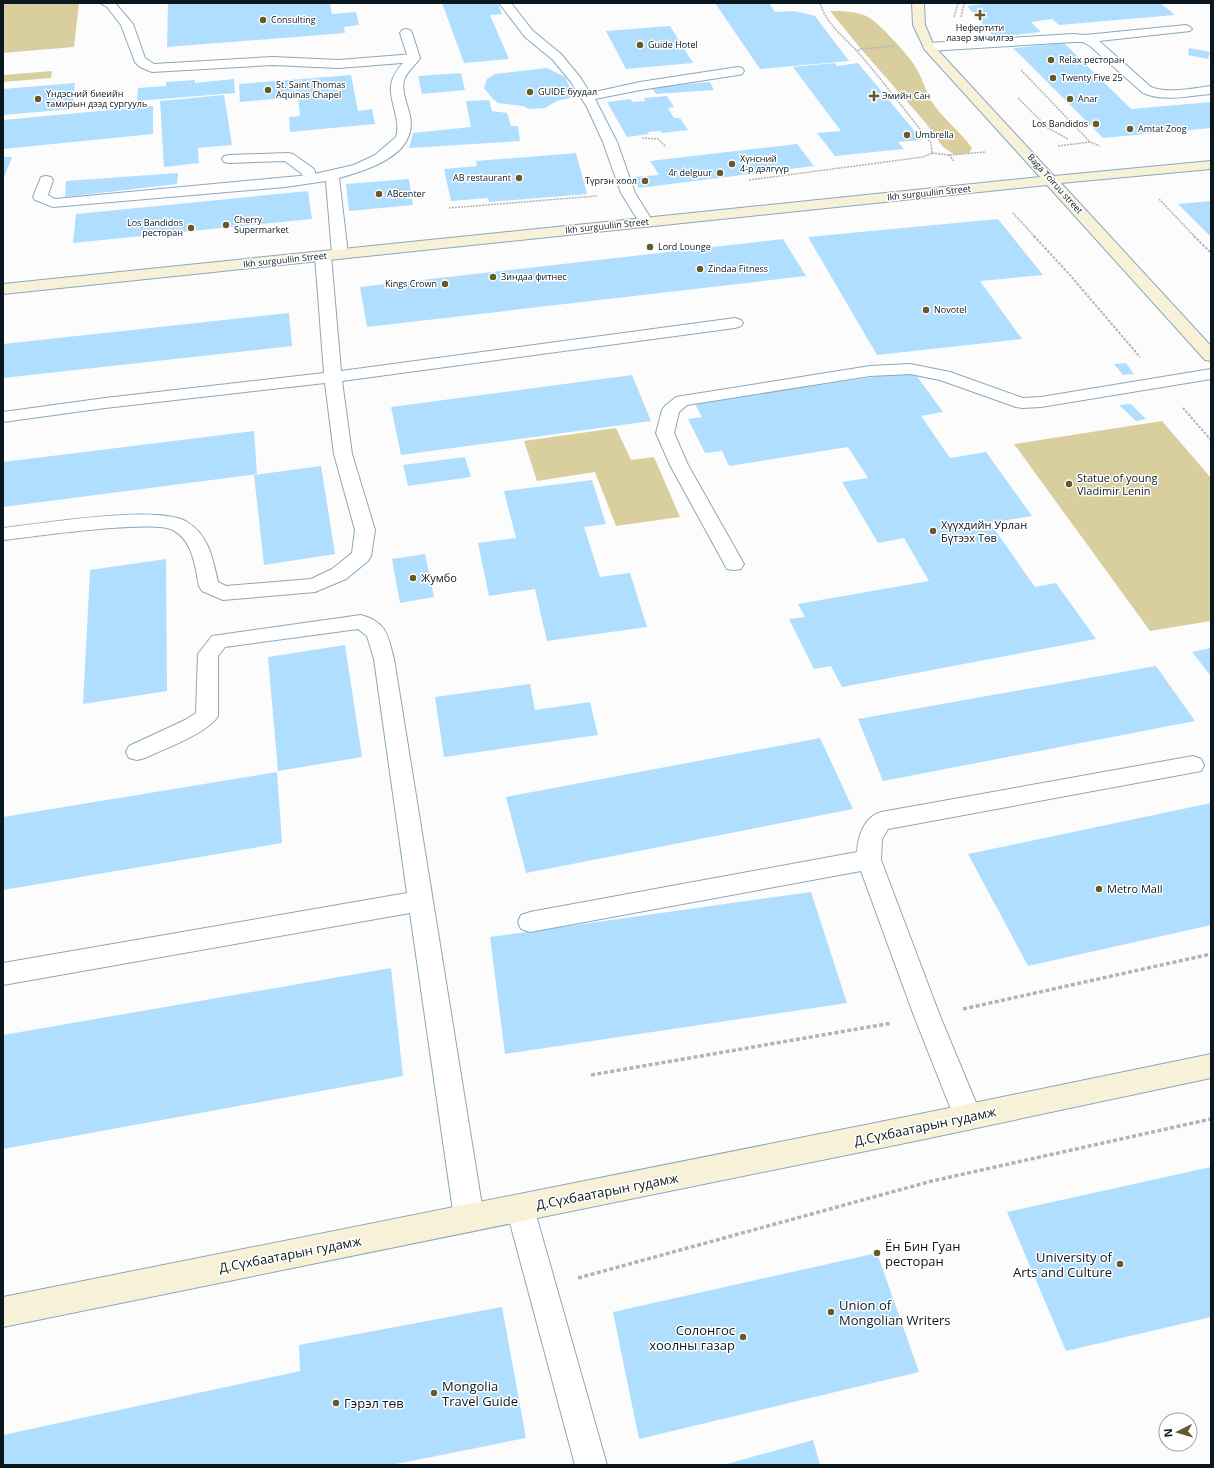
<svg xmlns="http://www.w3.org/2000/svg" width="1214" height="1468" font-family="'Open Sans',sans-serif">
	<rect width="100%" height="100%" fill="#fcfcfc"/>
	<path fill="#d9cf9e" d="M 3,3 L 79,3 L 74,47 L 3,53 Z
		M 830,11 C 842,11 854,11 866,16 C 878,21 907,54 915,66 C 922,77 925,90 932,102 C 943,119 960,131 972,148 L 969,153 L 955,155 L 943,147 L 925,122 L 861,49 Z
		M 52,71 L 51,78 L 3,82 L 3,75 Z
		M 1162,421 L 1211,478 L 1211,621 L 1150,631 L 1014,444 Z
		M 616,428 L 631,460 L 654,457 L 680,517 L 616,526 L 595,472 L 537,481 L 524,441 Z"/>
	<path fill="#b0defe" d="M 168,3 L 330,3 L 332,14 L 356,12 L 359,25 L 344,27 L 345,33 L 167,47 Z
		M 442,3 L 498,3 L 502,14 L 490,15 L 509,59 L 464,63 Z
		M 715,3 L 769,3 L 775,12 L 794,11 L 815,16 L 849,61 L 760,69 Z
		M 992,3 L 1160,3 L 1175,15 L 1059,25 L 1052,19 L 1031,22 L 1041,32 L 994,37 L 967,6 Z
		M 670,26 L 693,63 L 626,69 L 606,31 Z
		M 1064,43 L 1131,109 L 1211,102 L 1211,128 L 1103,138 L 1013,48 Z
		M 1189,48 L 1210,52 L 1208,59 L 1188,55 Z
		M 835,63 L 837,66 L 858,63 L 922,140 L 898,142 L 904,149 L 835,156 L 817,133 L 841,131 L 793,67 Z
		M 547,68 L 565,77 L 574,97 L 557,101 L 545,108 L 529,109 L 523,106 L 498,103 L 492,98 L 484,88 L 487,79 L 495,74 Z
		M 461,73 L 465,90 L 422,94 L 418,76 Z
		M 351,75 L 358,111 L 372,109 L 375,124 L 290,132 L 289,117 L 300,116 L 298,97 L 240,102 L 239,84 Z
		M 234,79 L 235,93 L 137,101 L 138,88 L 166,86 L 166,82 L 195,80 L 195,83 Z
		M 710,82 L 714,90 L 656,94 L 651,87 Z
		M 75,83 L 72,109 L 3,115 L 3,89 Z
		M 224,95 L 232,145 L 198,148 L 199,163 L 164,167 L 160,101 Z
		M 667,96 L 674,107 L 668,108 L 674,118 L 680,118 L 688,130 L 662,133 L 661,131 L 648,132 L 649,134 L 627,137 L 607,102 L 631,99 L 632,102 L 645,101 L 644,98 Z
		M 489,100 L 492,111 L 507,113 L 511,126 L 518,126 L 520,141 L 409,148 L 413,133 L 471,127 L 466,101 Z
		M 153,106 L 153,134 L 3,149 L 3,120 Z
		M 797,144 L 814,166 L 639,188 L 633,177 L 659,175 L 650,161 Z
		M 576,153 L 587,194 L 489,202 L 488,198 L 451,201 L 444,169 L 477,166 L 476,161 Z
		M 3,157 L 12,157 L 3,180 Z
		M 178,173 L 177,184 L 65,197 L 66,181 Z
		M 409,179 L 413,205 L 349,211 L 346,184 Z
		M 308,191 L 312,219 L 73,243 L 76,214 Z
		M 1211,201 L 1211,237 L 1178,204 Z
		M 998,219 L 1043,275 L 980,281 L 1022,339 L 877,355 L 808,237 Z
		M 783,239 L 806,276 L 367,327 L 360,287 Z
		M 289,313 L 292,346 L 3,378 L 3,344 Z
		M 1126,363 L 1134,374 L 1123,375 L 1114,364 Z
		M 913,371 L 943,412 L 921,416 L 950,458 L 986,452 L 1032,516 L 990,523 L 1035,587 L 1056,583 L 1096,639 L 842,687 L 831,666 L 814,669 L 789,619 L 805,617 L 798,604 L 929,581 L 904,538 L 878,543 L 842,482 L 868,478 L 848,447 L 729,466 L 722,451 L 705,453 L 688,419 L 702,417 L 695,404 Z
		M 632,375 L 651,421 L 401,455 L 391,407 Z
		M 1131,404 L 1146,419 L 1136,421 L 1119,405 Z
		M 254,431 L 257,474 L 3,507 L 3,462 Z
		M 465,457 L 471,477 L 408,486 L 403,465 Z
		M 321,466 L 335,554 L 264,565 L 254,475 Z
		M 592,480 L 606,524 L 584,527 L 600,577 L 630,573 L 647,627 L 547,641 L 535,589 L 489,596 L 478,543 L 516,538 L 504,491 Z
		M 425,554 L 434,597 L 400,603 L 392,559 Z
		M 166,559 L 167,691 L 83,704 L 90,570 Z
		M 345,645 L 362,757 L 278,771 L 268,657 Z
		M 1211,648 L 1211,676 L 1192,652 Z
		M 1156,666 L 1195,721 L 883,781 L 858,719 Z
		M 530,684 L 535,710 L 590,702 L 598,735 L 444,757 L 435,697 Z
		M 820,738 L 853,809 L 526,873 L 506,797 Z
		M 277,772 L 282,843 L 3,890 L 3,817 Z
		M 1211,803 L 1211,925 L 1028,966 L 968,854 Z
		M 811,892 L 847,1003 L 505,1054 L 490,937 Z
		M 391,968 L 403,1076 L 3,1149 L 3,1035 Z
		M 1211,1167 L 1211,1317 L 1066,1351 L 1007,1212 Z
		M 877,1253 L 919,1372 L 639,1439 L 613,1312 Z
		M 502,1307 L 526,1438 L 391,1465 L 3,1465 L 3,1435 L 300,1371 L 299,1345 Z
		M 813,1440 L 820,1465 L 723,1465 Z"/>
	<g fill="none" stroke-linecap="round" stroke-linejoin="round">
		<g stroke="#8aa8be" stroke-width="2">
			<path id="lane" d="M 100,3 L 115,3 L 133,24 L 145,58 L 154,64 L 273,57 L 339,60 L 414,54 L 418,55 L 420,58 L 418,61 L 414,62 L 339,68 L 273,65 L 152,72 L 140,67 L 135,62 L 121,25 L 107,7 Z
				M 499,3 L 511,3 L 533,31 L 561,54 L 580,77 L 590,93 L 640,82 L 738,67 L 742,68 L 744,71 L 742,74 L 738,75 L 640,90 L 595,99 L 617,142 L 635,193 L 653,222 L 651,225 L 646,226 L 641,225 L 621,193 L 603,142 L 587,107 L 571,82 L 553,60 L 525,37 Z
				M 1186,25 L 1190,27 L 1192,29 L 1190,31 L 1099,41 L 1151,87 C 1167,94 1194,88 1211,86 L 1211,94 C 1188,96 1164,102 1143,93 L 1090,46 L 1083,42 L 1073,42 L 929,51 L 925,50 L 923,47 L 925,44 L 929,43 L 1073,34 L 1085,35 Z
				M 288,153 L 293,154 L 314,169 L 317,179 L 315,182 L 310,183 L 305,182 L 302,174 L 285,161 L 229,163 L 224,162 L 222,159 L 224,156 L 229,155 Z
				M 323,251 L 328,253 L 331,256 L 341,371 L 735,318 L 741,320 L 743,323 L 741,326 L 735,328 L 342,381 L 352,454 L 375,530 L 371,556 L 368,561 L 346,579 L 315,592 L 223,600 L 202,591 L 199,586 C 195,566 193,541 173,530 C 153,519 32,537 3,540 L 3,528 C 40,524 159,504 187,522 C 209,535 213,560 218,582 L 226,586 L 311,579 L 332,569 L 352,553 L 355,530 L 334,454 L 325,383 L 105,408 L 3,422 L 3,412 L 105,398 L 324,373 L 315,256 L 318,253 Z
				M 910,364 L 950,372 L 1023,398 L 1041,397 L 1211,369 L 1211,379 L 1041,407 L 1022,408 L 1016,407 L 940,380 L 910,374 L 870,376 L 687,405 L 679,412 L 674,433 L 688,465 L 744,564 L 741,569 L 734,570 L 727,569 L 670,465 L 656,433 L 662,410 L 665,406 L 676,397 L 682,396 L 870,366 Z
				M 361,615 C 387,622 388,636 394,659 L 484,1218 L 479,1228 L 469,1232 L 459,1228 L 454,1218 L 410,913 L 3,985 L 3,963 L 407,893 L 374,659 L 367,636 L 358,629 L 225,647 L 218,656 L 218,716 C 208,733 164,749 145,758 L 137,760 L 129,758 L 126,752 L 129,746 L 185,720 L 196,713 L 198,654 L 212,636 Z
				M 1193,756 L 1201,759 L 1204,765 L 1201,771 L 888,829 L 882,839 L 881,860 L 940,1016 L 982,1117 L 978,1126 L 968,1130 L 958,1126 L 954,1117 L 914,1016 L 861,871 L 530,932 L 521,929 L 518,922 L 521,915 L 530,912 L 857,852 C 858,836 864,817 881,812 Z
				M 520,1194 L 530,1198 L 534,1208 L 607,1465 L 575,1465 L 506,1208 L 510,1198 Z"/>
		</g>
		<g stroke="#8aa8be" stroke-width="2">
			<path id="street" d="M 406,29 L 410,30 L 412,33 L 420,58 C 415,66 407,71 404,80 C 401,92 408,105 410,116 C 418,155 368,170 339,178 L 348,254 L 345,257 L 340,259 L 335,257 L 332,254 L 326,181 L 285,187 L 53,207 L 35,200 L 33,197 L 41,177 L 46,176 L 51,177 L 53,180 L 48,195 L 55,199 L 310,175 L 354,165 L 375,155 L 396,137 C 402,117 385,96 393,78 C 396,70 402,64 408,58 L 400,33 L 402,30 Z"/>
		</g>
		<g stroke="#8aa8be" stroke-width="2">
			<path id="secondary" d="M 912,3 L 924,3 L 925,25 L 934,46 L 1054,176 L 1211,161 L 1211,169 L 1061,183 L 1211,346 L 1211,361 L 1205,360 L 1047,185 L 3,294 L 3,284 L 1040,177 L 925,50 L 913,25 Z
				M 1211,1054 L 1211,1078 L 925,1139 L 3,1327 L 3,1297 L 925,1113 Z"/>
		</g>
		<path stroke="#b1b4b7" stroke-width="1.5" stroke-dasharray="2 1" stroke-linecap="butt" d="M 954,17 L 958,3
			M 961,17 L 964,4 L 966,3
			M 857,51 L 861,49 L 895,46
			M 1021,70 L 1090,142
			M 1018,98 L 1048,128 L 1068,139
			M 642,138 L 658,139 L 666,147
			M 1058,146 L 1090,142 L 1100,146
			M 932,153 L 949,155 L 986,152
			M 949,155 L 954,161
			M 749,180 L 923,157 L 932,153 L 931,143 C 907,113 883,81 857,51 C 842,35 827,25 820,3
			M 1159,199 L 1195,237
			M 449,208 L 597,196
			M 1013,213 L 1035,237"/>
		<path stroke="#b1b4b7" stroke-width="2" stroke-dasharray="2.5 1.5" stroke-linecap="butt" d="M 1034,236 L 1069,274 L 1140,357
			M 1194,236 L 1211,253
			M 1183,408 L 1211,440"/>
		<path stroke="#b1b4b7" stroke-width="3.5" stroke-dasharray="4 2.5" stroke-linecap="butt" d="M 963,1009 L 1211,954
			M 591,1075 L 892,1023
			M 578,1278 L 932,1181 L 1211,1119"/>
		<use href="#lane" fill="#fff" fill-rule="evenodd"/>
		<use href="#street" fill="#fff" fill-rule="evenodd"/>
		<use href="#secondary" fill="#f7f1d8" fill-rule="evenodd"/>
	</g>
	<g fill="#665b27" stroke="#fff" stroke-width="1.5">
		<path d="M978 9h4v4h4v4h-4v4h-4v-4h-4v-4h4z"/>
		<circle cx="263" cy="20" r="4"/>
		<circle cx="640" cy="45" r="4"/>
		<circle cx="1051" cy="60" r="4"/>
		<circle cx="1053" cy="78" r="4"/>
		<circle cx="268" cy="90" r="4"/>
		<circle cx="530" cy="92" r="4"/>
		<path d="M872 90h4v4h4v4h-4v4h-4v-4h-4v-4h4z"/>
		<circle cx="38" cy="99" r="4"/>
		<circle cx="1070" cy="99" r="4"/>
		<circle cx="1096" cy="124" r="4"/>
		<circle cx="1130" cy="129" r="4"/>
		<circle cx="907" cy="135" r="4"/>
		<circle cx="732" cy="164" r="4"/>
		<circle cx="720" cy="173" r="4"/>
		<circle cx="519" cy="178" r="4"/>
		<circle cx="645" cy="181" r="4"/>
		<circle cx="379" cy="194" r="4"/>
		<circle cx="226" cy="225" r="4"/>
		<circle cx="191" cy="228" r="4"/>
		<circle cx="650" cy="247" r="4"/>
		<circle cx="700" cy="269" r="4"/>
		<circle cx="493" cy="277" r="4"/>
		<circle cx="445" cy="284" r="4"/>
		<circle cx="926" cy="310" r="4"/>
		<circle cx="1069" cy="484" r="4"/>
		<circle cx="933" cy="531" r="4"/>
		<circle cx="413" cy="578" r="4"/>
		<circle cx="1099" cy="889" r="4"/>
		<circle cx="877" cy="1253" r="4"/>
		<circle cx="1120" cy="1264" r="4"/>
		<circle cx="831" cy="1312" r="4"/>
		<circle cx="743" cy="1337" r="4"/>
		<circle cx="434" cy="1393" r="4"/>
		<circle cx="336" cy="1403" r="4"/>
	</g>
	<g text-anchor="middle" stroke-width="3" stroke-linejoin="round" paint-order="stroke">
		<g font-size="9" fill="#0b171e" stroke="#fff" text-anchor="start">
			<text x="271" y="23">Consulting</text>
			<text x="980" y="31" text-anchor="middle">Нефертити<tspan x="980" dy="10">лазер эмчилгээ</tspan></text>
			<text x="648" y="48">Guide Hotel</text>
			<text x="1059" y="63">Relax ресторан</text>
			<text x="1061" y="81">Twenty Five 25</text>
			<text x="276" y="88">St. Saint Thomas<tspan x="276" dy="10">Aquinas Chapel</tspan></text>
			<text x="538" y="95">GUIDE буудал</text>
			<text x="46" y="97">Үндэсний биеийн<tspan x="46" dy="10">тамирын дээд сургууль</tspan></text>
			<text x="882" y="99">Эмийн Сан</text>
			<text x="1078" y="102">Anar</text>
			<text x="1088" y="127" text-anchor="end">Los Bandidos</text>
			<text x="1138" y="132">Amtat Zoog</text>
			<text x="915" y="138">Umbrella</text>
			<text x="740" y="162">Хүнсний<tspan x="740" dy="10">4-р дэлгүүр</tspan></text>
			<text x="712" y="176" text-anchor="end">4r delguur</text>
			<text x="511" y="181" text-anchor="end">AB restaurant</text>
			<text x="637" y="184" text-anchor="end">Түргэн хоол</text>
			<text x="387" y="197">ABcenter</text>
			<text x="234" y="223">Cherry<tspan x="234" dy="10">Supermarket</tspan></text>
			<text x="183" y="226" text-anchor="end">Los Bandidos<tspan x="183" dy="10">ресторан</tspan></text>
			<text x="658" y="250">Lord Lounge</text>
			<text x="708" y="272">Zindaa Fitness</text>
			<text x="501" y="280">Зиндаа фитнес</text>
			<text x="437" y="287" text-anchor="end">Kings Crown</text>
			<text x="934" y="313">Novotel</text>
		</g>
		<g font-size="9" fill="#0b171e" stroke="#fff">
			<text transform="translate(1055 184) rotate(48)" y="3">Baga Toiruu street</text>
			<text transform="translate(929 193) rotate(-6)" y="3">Ikh surguuliin Street</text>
			<text transform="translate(607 226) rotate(-6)" y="3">Ikh surguuliin Street</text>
			<text transform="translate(285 260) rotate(-6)" y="3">Ikh surguuliin Street</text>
		</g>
		<g font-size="11" fill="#0b171e" stroke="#fff" text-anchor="start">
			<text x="1077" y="482">Statue of young<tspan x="1077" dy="13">Vladimir Lenin</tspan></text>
			<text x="941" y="529">Хүүхдийн Урлан<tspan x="941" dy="13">Бүтээх Төв</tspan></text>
			<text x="421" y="582">Жумбо</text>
			<text x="1107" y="893">Metro Mall</text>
		</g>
		<g font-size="13" fill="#0b171e" stroke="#fff">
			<text transform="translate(925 1126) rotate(-12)" y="5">Д.Сүхбаатарын гудамж</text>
			<text transform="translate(607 1191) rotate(-11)" y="5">Д.Сүхбаатарын гудамж</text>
			<text transform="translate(290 1254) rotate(-11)" y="5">Д.Сүхбаатарын гудамж</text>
		</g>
		<g font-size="13" fill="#0b171e" stroke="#fff" text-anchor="start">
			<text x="885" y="1251">Ён Бин Гуан<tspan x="885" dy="15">ресторан</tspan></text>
			<text x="1112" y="1262" text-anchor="end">University of<tspan x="1112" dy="15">Arts and Culture</tspan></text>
			<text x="839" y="1310">Union of<tspan x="839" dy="15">Mongolian Writers</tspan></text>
			<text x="735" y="1335" text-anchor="end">Солонгос<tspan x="735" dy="15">хоолны газар</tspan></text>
			<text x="442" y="1391">Mongolia<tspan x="442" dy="15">Travel Guide</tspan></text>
			<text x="344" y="1408">Гэрэл төв</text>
		</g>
	</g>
	<rect width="1214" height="1468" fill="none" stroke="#0b171e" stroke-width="8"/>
	<g transform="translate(1178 1432) rotate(265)"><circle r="19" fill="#ffffff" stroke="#9da2a5"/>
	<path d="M0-3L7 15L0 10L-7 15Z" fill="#665b27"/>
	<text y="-6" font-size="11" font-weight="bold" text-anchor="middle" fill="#0b171e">N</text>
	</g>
</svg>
